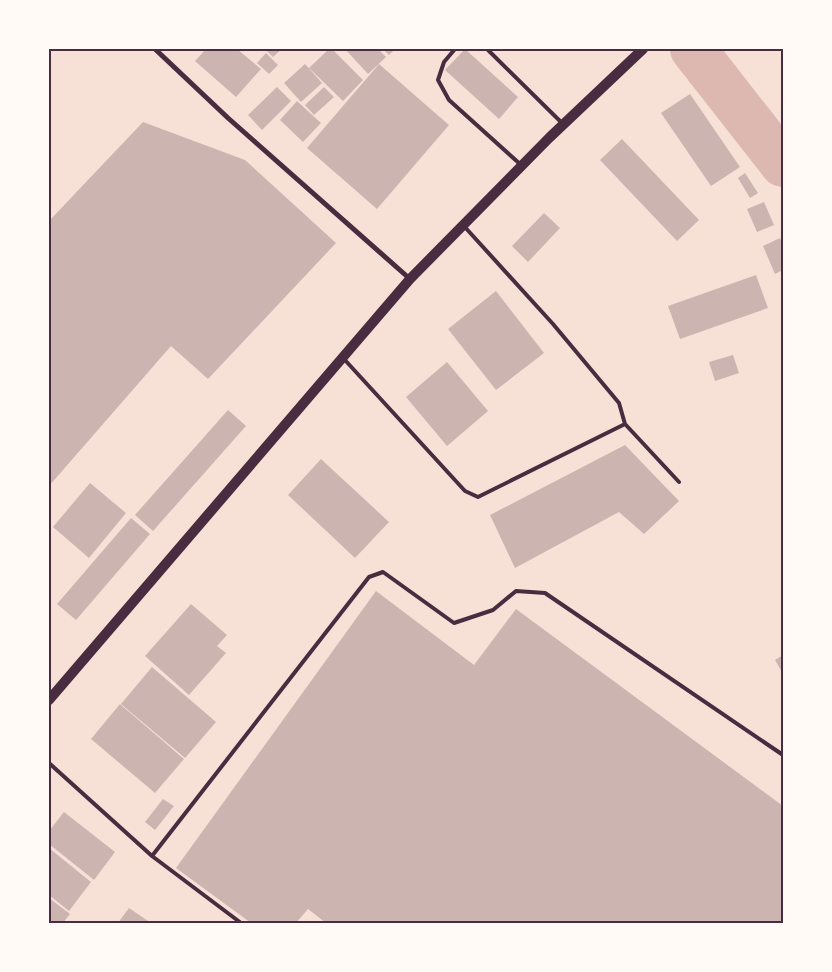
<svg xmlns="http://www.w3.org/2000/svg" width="832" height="972" font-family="'DejaVu Sans',sans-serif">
	<rect width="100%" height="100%" fill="#f7e1d7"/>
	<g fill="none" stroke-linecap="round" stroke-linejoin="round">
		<path stroke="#dcb8b0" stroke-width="46" d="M 693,49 L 783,164"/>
	</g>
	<path fill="#ccb4b1" d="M 206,49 L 237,49 L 261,69 L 236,97 L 195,61 Z
		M 265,49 L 282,49 L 273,57 Z
		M 329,49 L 332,49 L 363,80 L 343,101 L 309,68 Z
		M 345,49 L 378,49 L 386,57 L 368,74 Z
		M 383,49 L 395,49 L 389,55 Z
		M 465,49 L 518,97 L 499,119 L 445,70 Z
		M 266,53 L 278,65 L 269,74 L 257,63 Z
		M 305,64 L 322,83 L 301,102 L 284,83 Z
		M 379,64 L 449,125 L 377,209 L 307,148 Z
		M 277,87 L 291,101 L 262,130 L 248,115 Z
		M 324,87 L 334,97 L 314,115 L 305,105 Z
		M 690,94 L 740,167 L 711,186 L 661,113 Z
		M 297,101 L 321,123 L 303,142 L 280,120 Z
		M 143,122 L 245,160 L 336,243 L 208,379 L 171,346 L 49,486 L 49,221 Z
		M 622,139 L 699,220 L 677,241 L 600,160 Z
		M 745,173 L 758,193 L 750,198 L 738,178 Z
		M 764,202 L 774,225 L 757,232 L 747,209 Z
		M 544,213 L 560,228 L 528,262 L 512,246 Z
		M 780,238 L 783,245 L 783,270 L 775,274 L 763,246 Z
		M 756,275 L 768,308 L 680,339 L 668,306 Z
		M 496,291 L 544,353 L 496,390 L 448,329 Z
		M 733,355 L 739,373 L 715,381 L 709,362 Z
		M 447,362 L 488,411 L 447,446 L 406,397 Z
		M 228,410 L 246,426 L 153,531 L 135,515 Z
		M 625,445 L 679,501 L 644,534 L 619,512 L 515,568 L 490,515 Z
		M 321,459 L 389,522 L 355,558 L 288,495 Z
		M 90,483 L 126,513 L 89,558 L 53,527 Z
		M 131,518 L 150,534 L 76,620 L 57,604 Z
		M 376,591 L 474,665 L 516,609 L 783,806 L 783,923 L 326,923 L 308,909 L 296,923 L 251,923 L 176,868 Z
		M 191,604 L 227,635 L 217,646 L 226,653 L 189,695 L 145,656 Z
		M 783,655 L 783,674 L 775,660 Z
		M 152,667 L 216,722 L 185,758 L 121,704 Z
		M 120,704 L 184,759 L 155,793 L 91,739 Z
		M 163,799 L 174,806 L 155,830 L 145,822 Z
		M 64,812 L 115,852 L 94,880 L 49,844 L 49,831 Z
		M 49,848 L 91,882 L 69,911 L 49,895 Z
		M 49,898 L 70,914 L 63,923 L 49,923 Z
		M 129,908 L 151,923 L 118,923 Z"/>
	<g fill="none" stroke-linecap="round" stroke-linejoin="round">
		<path stroke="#4a2c40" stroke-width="4" d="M 455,49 L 444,62 L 438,80 L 449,100 L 520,164
			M 487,49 L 563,124
			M 344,359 L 465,491 L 478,497 L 625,424 L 619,403 L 553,324 L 463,225
			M 625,424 L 679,482
			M 49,763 L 152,856
			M 241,923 L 152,856 L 369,577 L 383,572 L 454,623 L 493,610 L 516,591 L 545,593 L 783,755"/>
		<path stroke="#4a2c40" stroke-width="5" d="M 155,49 L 228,118 L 410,279"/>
		<path stroke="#4a2c40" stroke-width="10" d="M 49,700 L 410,279 L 549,138 L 643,49"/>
	</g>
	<rect width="832" height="972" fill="none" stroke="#fffaf5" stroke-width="100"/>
	<rect x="50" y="50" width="732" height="872" fill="none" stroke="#4a2c40" stroke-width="2"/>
</svg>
